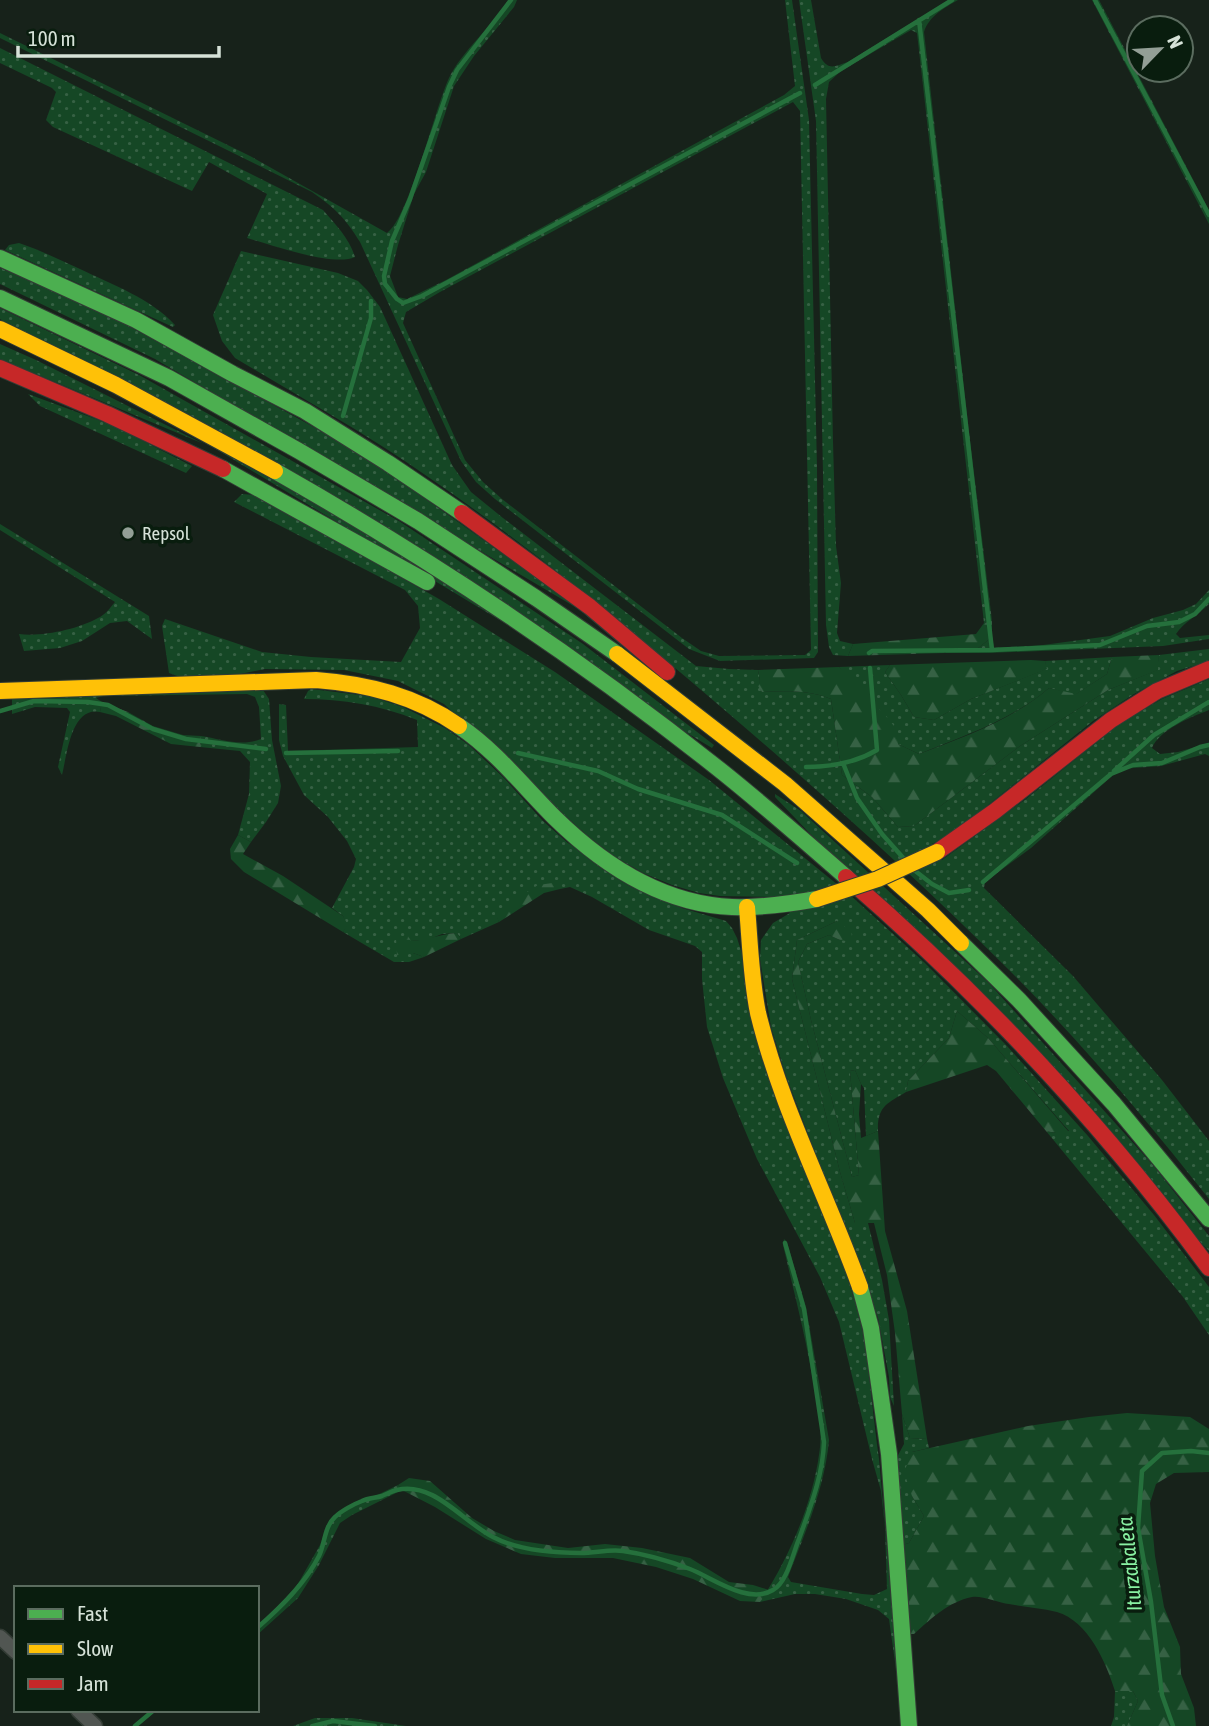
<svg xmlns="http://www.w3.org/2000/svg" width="1209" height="1726" font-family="'Asap Condensed',sans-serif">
	<defs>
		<pattern id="grass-dots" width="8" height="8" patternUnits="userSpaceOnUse" patternTransform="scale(1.75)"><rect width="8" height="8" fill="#154725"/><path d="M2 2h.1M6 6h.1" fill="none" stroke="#366144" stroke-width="1.8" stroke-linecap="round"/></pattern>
		<pattern id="forest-firs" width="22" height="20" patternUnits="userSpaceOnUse" patternTransform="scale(1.75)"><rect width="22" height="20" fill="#154725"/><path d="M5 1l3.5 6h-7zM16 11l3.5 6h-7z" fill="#366144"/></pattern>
	</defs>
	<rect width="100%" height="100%" fill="#17221a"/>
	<path fill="url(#grass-dots)" fill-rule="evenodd" d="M 508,0 L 517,0 L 514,7 L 474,56 L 454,86 L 426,172 L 414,194 L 398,245 L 390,276 L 398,297 L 407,299 L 446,280 L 784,95 L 795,86 L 785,0 L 792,0 L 809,120 L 817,467 L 818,652 L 814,658 L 720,661 L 689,649 L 495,499 L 476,482 L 461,461 L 360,242 C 345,218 335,208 312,192 L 0,38 L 0,33 L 250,156 L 387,233 C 409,218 435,108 449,78 C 462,51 492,27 508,0 ZM 793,102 L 800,111 L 811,650 L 805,655 L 719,656 L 701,651 L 682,638 L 502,499 L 483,482 L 465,460 L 403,323 L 406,312 L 440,292 Z
		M 799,0 L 811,0 L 821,58 C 829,71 835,66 848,62 L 949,0 L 958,0 C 944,8 929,16 924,32 L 969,432 L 992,621 L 984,623 L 917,33 L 911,30 L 841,71 L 829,82 L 826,99 L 833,442 L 836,546 L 841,583 L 837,633 L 840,641 L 853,644 L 848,656 L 833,655 L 829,647 L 826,625 L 816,121 Z
		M 1092,0 L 1099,0 L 1209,210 L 1209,224 Z
		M 0,48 L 323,210 C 336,225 349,238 355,257 C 333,267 272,245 247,238 L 267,194 L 209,162 L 192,191 L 53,127 L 46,120 L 56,92 L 52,88 L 0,63 Z
		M 19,243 C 40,250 60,260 80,269 C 111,284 152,299 175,325 L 173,327 L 5,250 L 9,245 Z
		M 241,251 L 338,273 L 358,281 L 367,290 L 380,307 L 452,465 L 471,492 L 503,518 L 696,666 L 729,669 L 758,670 L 760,681 L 759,686 L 762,692 C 786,691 808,690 831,699 L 842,775 L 872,797 L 898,827 L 914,826 L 1020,746 L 1108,690 L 1157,670 L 1159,655 L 1209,649 L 1209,661 L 1177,671 L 1134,694 L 1093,721 L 957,830 L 932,844 L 942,860 L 1026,799 L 1122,722 L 1162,699 L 1209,679 L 1209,710 C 1191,717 1159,730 1152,748 L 1160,754 L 1178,752 L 1209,743 L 1209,756 L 1205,754 L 1161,766 L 1120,769 L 1031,848 L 985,882 L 984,888 L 1073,976 L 1162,1080 L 1209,1141 L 1209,1199 C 1146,1119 1080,1041 1008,969 C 925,886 838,808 749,731 C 633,631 514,532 385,448 C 336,417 285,388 235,358 L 222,341 L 213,315 Z
		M 0,268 L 102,311 L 363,454 L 587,614 L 155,359 L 0,284 Z
		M 0,308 L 139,375 L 399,521 L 583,644 L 714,745 L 712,748 L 0,319 Z
		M 0,344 L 36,360 L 204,444 L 0,359 Z
		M 28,394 L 112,425 L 192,466 L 186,473 L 40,406 Z
		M 242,494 L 255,495 L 278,507 L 439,599 L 555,672 L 709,780 L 849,894 L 925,963 L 1007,1046 L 1088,1136 L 1154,1215 L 1209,1287 L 1209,1335 L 1183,1297 L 1046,1131 L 1056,1133 L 1069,1131 L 988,1038 L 957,1011 L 949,1038 L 908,1081 L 906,1092 C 888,1103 877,1106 878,1131 L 866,1136 L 864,1088 L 861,1084 L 855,1070 L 850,1071 L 859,1175 L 852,1177 L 811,1020 L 798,962 L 807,944 L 829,935 L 840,940 L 837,921 L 797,940 L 792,979 L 840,1172 L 855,1223 L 868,1223 L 882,1280 L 889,1320 L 894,1406 L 890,1397 L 889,1377 L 878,1318 L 786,1076 L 771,1027 L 760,959 L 761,940 L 773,923 L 790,913 L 774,897 L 720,896 L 699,893 L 672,885 L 643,873 L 615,857 L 586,835 L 444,704 L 398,681 L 344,670 L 265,669 L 240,674 L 183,678 L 169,673 L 162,626 L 165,619 L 262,652 L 311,657 L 401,662 L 420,628 L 418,606 L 405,590 L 234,502 Z
		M 0,524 L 149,616 L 152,639 L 127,621 L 110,623 L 82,641 L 60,648 L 24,651 L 19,634 C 43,637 78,629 98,618 C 105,615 110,608 115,602 L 0,530 Z
		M 1209,590 L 1209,604 C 1199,614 1183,623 1176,634 L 1180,638 L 1209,635 L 1209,639 L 1163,646 L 989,653 L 945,653 L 949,648 L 977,649 L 992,637 L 994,648 L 1043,645 L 1110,636 L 1153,618 L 1183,610 L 1196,604 Z
		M 1112,657 L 1107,674 L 1075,695 L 1049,688 C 1012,720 964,736 919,754 L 898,744 L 839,667 L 890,665 L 885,672 L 901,695 L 914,717 L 934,720 L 971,699 L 1046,669 L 1045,661 Z
		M 311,689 L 369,696 L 403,707 L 445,728 L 469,745 L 504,778 L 543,821 L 568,843 L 682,908 L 726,921 L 732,928 L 737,938 L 846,1273 C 852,1293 859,1312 863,1332 C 870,1374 873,1417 879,1459 L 901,1705 L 889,1619 L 878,1610 L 846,1599 L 815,1594 L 795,1594 L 760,1602 C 788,1560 812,1505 819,1455 C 823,1432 818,1408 814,1386 C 806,1338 794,1292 783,1245 L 784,1239 L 787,1242 L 806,1307 L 829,1440 C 825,1487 805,1533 788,1577 L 791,1582 L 862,1594 L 874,1595 L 887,1589 L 885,1528 L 881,1491 L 872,1459 L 839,1322 L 820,1277 L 757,1159 L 723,1078 L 707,1027 L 702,979 L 702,952 L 695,946 L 649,930 L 592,897 L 570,887 L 560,889 L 560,883 L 496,913 L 499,922 L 461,939 L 457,933 L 442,934 L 427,940 L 410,941 L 413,953 L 424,957 L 409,962 L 394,962 L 343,932 L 347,925 L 343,916 L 332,908 L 354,867 L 356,859 L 347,841 L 328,817 L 304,795 L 283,756 L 279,740 L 279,704 L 286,705 L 288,751 L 418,747 L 417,720 C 380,705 343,699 304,699 L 308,691 Z
		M 263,690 L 269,699 L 272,740 L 281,786 L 278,803 L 266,822 L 251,842 L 238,835 L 249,794 L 250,762 L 240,751 L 200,747 L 201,736 C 220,739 242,747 261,739 L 259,707 L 255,697 L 247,694 L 103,696 L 96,698 L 102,702 L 100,712 C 71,706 67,755 62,775 L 58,767 L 70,712 L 67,708 L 35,707 L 12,714 L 12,698 Z
		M 775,794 L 801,811 L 988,982 L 1153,1165 L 1209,1236 L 1209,1251 L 775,797 Z
		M 902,1414 L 910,1438 L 927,1439 L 929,1448 L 912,1452 L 912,1496 L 924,1516 L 909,1543 L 899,1546 L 897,1457 L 904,1444 Z
		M 398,1485 L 402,1490 L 352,1515 L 340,1523 L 319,1565 L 298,1598 L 257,1635 L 257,1627 L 295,1589 L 320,1545 L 328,1524 L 342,1512 Z
		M 1115,1691 L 1133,1691 L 1138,1701 L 1127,1726 L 1111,1726 L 1114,1717 Z
		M 315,1718 L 352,1718 L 406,1726 L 293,1726 Z"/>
	<path fill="url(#forest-firs)" d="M 992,621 L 992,637 L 977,649 L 949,648 L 944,653 L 848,656 L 853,644 L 976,634 L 984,623 Z
		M 1159,655 L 1158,670 L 1108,690 L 1020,746 L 914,826 L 898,827 L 872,797 L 842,775 L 831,699 C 808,690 786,691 762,692 L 758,686 L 760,681 L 758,670 L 839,667 L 885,715 L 898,731 L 898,744 L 919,754 C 964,737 1012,720 1049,688 L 1076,694 L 1107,674 L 1112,657 Z
		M 1031,660 L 1045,661 L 1047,669 L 971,699 L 934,720 L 914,717 L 901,695 L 885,672 L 890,665 Z
		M 102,702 L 128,712 L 153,726 L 183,735 L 201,736 L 200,747 L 171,744 L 116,716 L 100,712 Z
		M 238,835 L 251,842 L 243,854 L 283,876 L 343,916 L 348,925 L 343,932 L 244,872 L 231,859 L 230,849 Z
		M 560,882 L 560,889 L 544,893 L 499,922 L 495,913 L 538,885 Z
		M 837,921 L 851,931 L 853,942 L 840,940 L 829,935 L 807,944 L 798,962 L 811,1020 L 852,1177 L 859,1175 L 850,1071 L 855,1070 L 861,1084 L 859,1114 L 861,1138 L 878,1131 L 885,1231 L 907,1311 L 927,1439 L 910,1438 L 902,1414 L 895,1333 L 887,1275 L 874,1223 L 855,1223 L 840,1172 L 792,979 L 797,940 Z
		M 457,933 L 461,939 L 424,957 L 413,953 L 397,955 L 396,938 L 408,936 L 411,941 C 427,940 441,934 457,933 Z
		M 957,1011 L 988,1038 L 1069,1132 L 1062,1139 L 1056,1133 L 1046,1131 L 996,1071 L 987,1065 L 906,1092 L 908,1081 L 949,1038 Z
		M 1127,1413 L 1190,1417 L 1209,1429 L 1209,1472 L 1174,1473 L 1156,1484 L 1150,1503 L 1155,1556 L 1164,1607 L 1180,1647 L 1181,1674 L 1194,1708 L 1196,1726 L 1127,1726 L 1138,1701 L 1133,1691 L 1115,1691 C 1106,1662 1088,1621 1057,1612 C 1041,1608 1024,1607 1009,1604 C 999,1603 981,1595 972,1597 C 948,1602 932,1618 914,1634 L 905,1634 L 899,1546 L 909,1543 L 924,1516 L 912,1496 L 904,1472 L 912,1452 L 1028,1426 L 1089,1417 Z
		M 409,1478 L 430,1481 L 472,1518 L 494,1531 L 515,1540 L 568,1548 L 605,1544 L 642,1548 L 690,1558 L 729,1582 L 753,1585 L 769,1590 L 760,1602 L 740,1601 L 693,1579 L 656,1567 L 613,1558 L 555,1558 L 521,1554 L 486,1539 L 435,1507 L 402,1490 L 398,1485 Z"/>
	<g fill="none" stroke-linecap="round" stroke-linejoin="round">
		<path stroke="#25703c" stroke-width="4.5" d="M 511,0 L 457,70 L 449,87 L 410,199 L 392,241 L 384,276 L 385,284 L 397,299 L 403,303 L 422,296 L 800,93
			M 1095,0 L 1209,215
			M 919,20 L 992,650
			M 815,85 L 952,0
			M 343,416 L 371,318 L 371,301
			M 869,653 L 872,651 L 992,650 L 1100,645 L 1147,626 L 1179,622 L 1195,614 L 1209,599
			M 0,711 L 34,701 L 88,702 L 108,705 L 153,729 L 186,739 L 266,749
			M 286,753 L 398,751
			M 518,753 L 598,771 L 638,789 L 722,815 L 797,863
			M 843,763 L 857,798 L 882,834 L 906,861
			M 806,767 C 831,767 855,763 877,750 L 870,668
			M 1114,771 L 1154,735 L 1209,702
			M 914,870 L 932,884 L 949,893 L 969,890
			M 983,882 L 1111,774 L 1133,765 L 1162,763 L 1200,747 L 1209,745
			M 257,1628 C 280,1608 305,1584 319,1556 C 325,1544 324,1527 335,1517 C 341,1511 354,1504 362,1501 C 368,1498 376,1498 382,1496 C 387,1494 392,1491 397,1490 C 434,1481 463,1522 493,1537 C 519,1551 553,1553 581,1553 C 595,1553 610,1549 623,1551 C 645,1554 669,1561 690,1569 C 713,1578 748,1605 773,1590 C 787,1583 793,1553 799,1539 C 810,1508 823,1475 824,1442 L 804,1309 L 785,1243
			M 135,1726 L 154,1710
			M 313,1726 L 333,1721 L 375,1726
			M 1173,1726 L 1162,1695 L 1151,1602 L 1138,1528 L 1142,1471 L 1162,1453 L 1191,1451 L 1209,1453"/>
		<g stroke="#333c35" stroke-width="17">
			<path id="street" d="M 0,1637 L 16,1652
				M 78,1710 L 95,1726"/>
		</g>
		<g stroke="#333c35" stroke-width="18">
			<path id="fast" d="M 0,258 L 136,320 L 233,374 L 305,411 L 388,463 L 462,513
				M 0,298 L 169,378 L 299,451 L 418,521 L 536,598 L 617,654
				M 223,469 L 427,582
				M 275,471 C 432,560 584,661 725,774 C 766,807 806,842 846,877
				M 459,726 C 496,751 524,787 555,818 C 604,866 662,904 732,907 C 761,908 789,904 817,899
				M 961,943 L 1019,1000 L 1114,1104 L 1209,1219
				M 860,1287 L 871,1328 L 889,1454 L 909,1726"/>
		</g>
		<g stroke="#333c35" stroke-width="18">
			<path id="slow" d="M 0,329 L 116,385 L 275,471
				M 617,654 L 785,784 L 928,910 L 961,943
				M 0,691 L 316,680 C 368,684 416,696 459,726
				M 747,907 C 750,942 751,979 758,1013 C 781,1108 827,1195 860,1287"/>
		</g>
		<g stroke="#333c35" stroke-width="18">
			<path id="jam" d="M 0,368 L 107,414 L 223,469
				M 462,513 L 590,607 L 667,672
				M 937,852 L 995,811 L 1111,720 L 1157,691 L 1209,669
				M 846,877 C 981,994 1103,1124 1209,1268"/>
		</g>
		<use href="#street" stroke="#515652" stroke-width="14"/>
		<use href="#fast" stroke="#4caf50" stroke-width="16"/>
		<use href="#slow" stroke="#ffc107" stroke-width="16"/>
		<use href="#jam" stroke="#c62828" stroke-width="16"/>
		<g stroke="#333c35" stroke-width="18" stroke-linecap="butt">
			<path id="slow-bridge" d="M 817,899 L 878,879 L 937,852"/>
		</g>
		<use href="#slow-bridge" stroke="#ffc107" stroke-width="16"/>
	</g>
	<circle fill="#939f96" stroke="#091d0e" stroke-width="2.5" cx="128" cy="533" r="7"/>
	<g text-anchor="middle" stroke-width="7" stroke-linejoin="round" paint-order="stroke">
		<g font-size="19" fill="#d6e2d8" stroke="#091d0e" text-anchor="start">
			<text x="142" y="540">Repsol</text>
		</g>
		<g font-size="21" font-style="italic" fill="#89f1a2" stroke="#091d0e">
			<text transform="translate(1130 1564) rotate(-96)" y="7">Iturzabaleta</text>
		</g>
	</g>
	<rect x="14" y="1586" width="245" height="126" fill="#091d0e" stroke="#5b6c5f" stroke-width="2"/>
	<rect x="28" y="1609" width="35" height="10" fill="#4caf50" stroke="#5b6c5f" stroke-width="2"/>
	<text x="77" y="1621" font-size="21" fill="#d6e2d8">Fast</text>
	<rect x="28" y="1644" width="35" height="10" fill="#ffc107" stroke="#5b6c5f" stroke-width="2"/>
	<text x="77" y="1656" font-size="21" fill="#d6e2d8">Slow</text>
	<rect x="28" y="1679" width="35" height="10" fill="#c62828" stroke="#5b6c5f" stroke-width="2"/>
	<text x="77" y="1691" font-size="21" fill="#d6e2d8">Jam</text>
	<g transform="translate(1160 49) rotate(65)"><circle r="33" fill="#091d0e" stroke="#5b6c5f" stroke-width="2"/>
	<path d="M0-5L12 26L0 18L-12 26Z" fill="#939f96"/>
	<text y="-10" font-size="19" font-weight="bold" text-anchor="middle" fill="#d6e2d8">N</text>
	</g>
	<path d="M18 46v10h201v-10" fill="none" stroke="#d6e2d8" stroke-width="3.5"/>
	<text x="28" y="46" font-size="21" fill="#d6e2d8" stroke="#091d0e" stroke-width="5" paint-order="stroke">100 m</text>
</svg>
